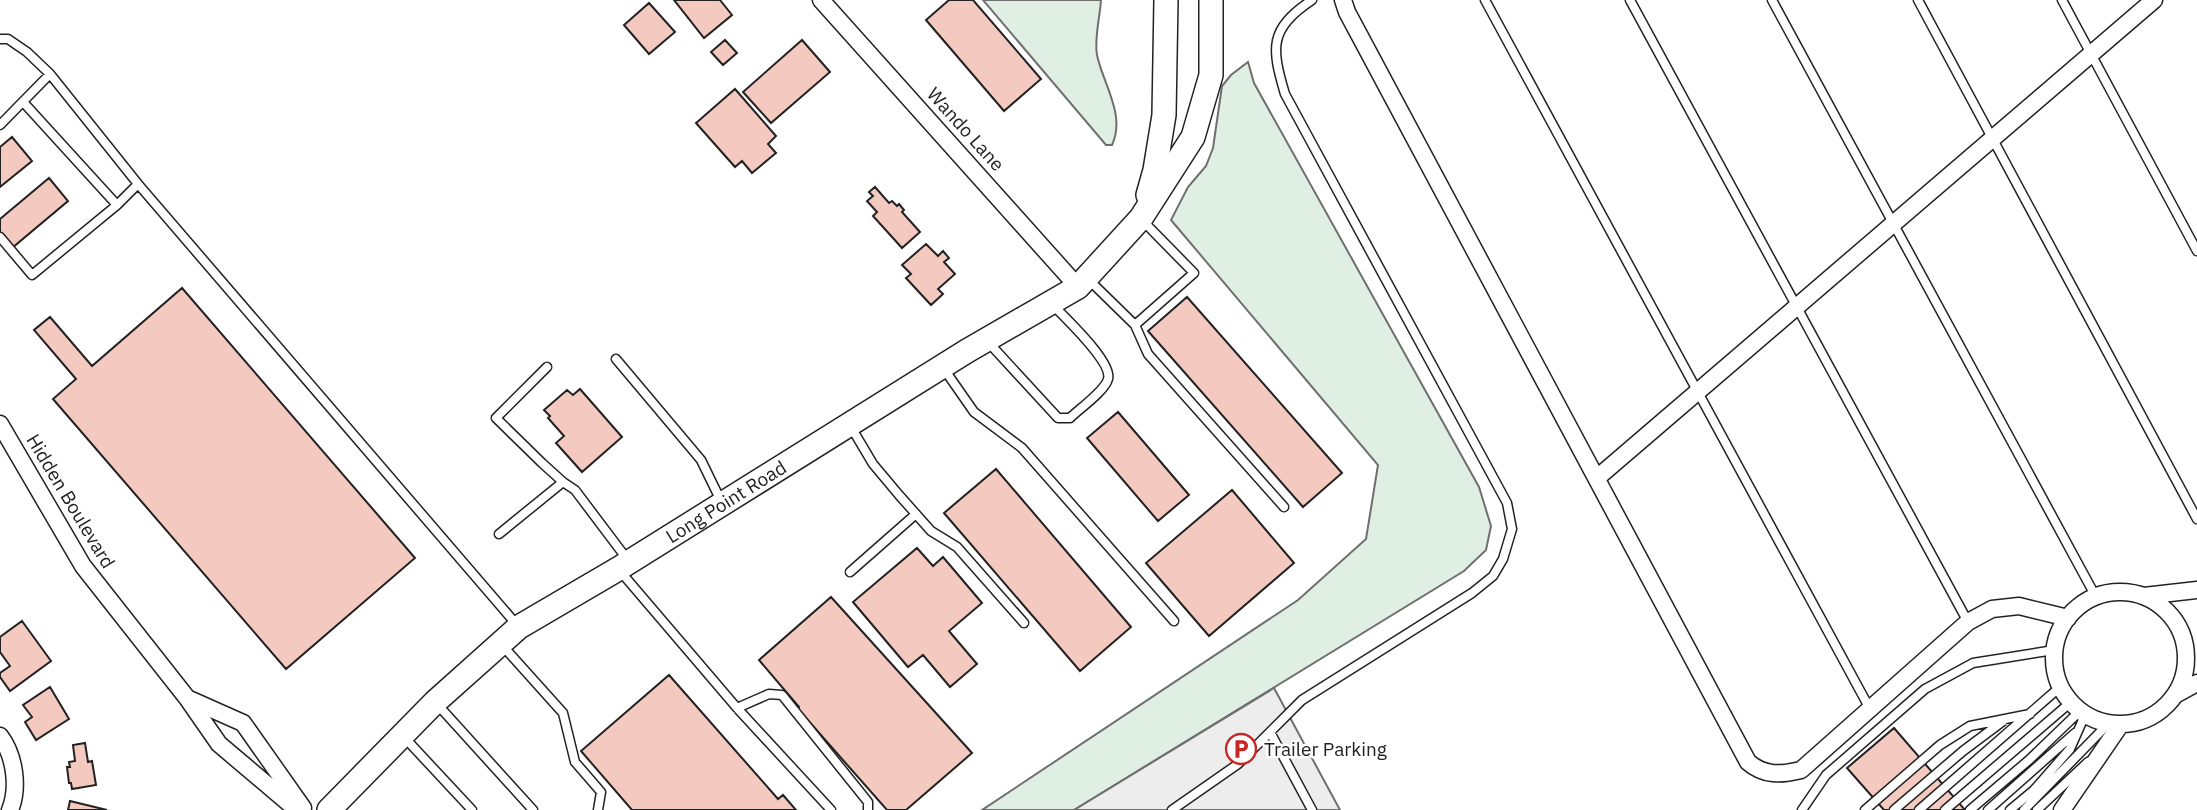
<svg xmlns="http://www.w3.org/2000/svg" width="2197" height="810" font-family="'IBM Plex Sans',sans-serif">
	<rect width="100%" height="100%" fill="#fff"/>
	<path fill="#e0efe3" stroke="#6f6f6f" stroke-width="2" d="M 983,0 L 1101,0 C 1100,17 1094,39 1097,55 C 1103,84 1126,115 1112,145 L 1106,145 Z
		M 1248,62 L 1254,83 L 1479,487 L 1491,526 L 1486,550 L 1464,571 L 1074,810 L 982,810 L 1298,600 L 1366,539 L 1378,465 L 1171,220 L 1188,187 L 1206,166 L 1213,148 L 1222,86 L 1231,75 Z"/>
	<path fill="#ededed" stroke="#6f6f6f" stroke-width="2" d="M 1274,688 L 1340,810 L 1074,810 Z"/>
	<path fill="#f3c9c0" stroke="#222" stroke-width="2" d="M 674,0 L 720,0 L 732,15 L 704,38 Z
		M 949,0 L 973,0 L 1041,79 L 1004,111 L 926,20 Z
		M 649,3 L 675,32 L 649,54 L 624,25 Z
		M 725,40 L 737,53 L 723,65 L 711,52 Z
		M 802,40 L 830,72 L 771,123 L 743,92 Z
		M 735,89 L 776,136 L 768,144 L 776,153 L 752,173 L 742,161 L 735,167 L 696,123 Z
		M 12,137 L 32,161 L 0,187 L 0,147 Z
		M 49,178 L 68,201 L 12,248 L 0,234 L 0,219 Z
		M 875,187 L 889,203 L 892,201 L 897,206 L 899,204 L 904,210 L 902,212 L 920,232 L 902,248 L 873,216 L 877,212 L 867,201 L 873,196 L 869,192 Z
		M 926,244 L 938,256 L 943,251 L 949,258 L 944,262 L 955,274 L 938,289 L 943,294 L 931,305 L 906,278 L 911,274 L 902,265 Z
		M 182,288 L 415,558 L 286,669 L 53,399 L 76,379 L 34,330 L 50,317 L 92,366 Z
		M 1187,297 L 1342,473 L 1303,507 L 1148,331 Z
		M 580,389 L 622,437 L 582,472 L 556,443 L 564,436 L 548,418 L 550,416 L 544,410 L 567,390 L 573,395 Z
		M 1118,412 L 1189,495 L 1158,521 L 1087,438 Z
		M 996,469 L 1131,627 L 1080,671 L 944,513 Z
		M 1232,490 L 1294,563 L 1209,636 L 1146,563 Z
		M 917,548 L 933,566 L 943,557 L 982,603 L 949,631 L 977,664 L 950,687 L 923,655 L 908,667 L 853,602 Z
		M 831,597 L 972,753 L 906,810 L 887,810 L 798,709 L 799,707 L 759,660 Z
		M 22,621 L 51,661 L 10,691 L 0,677 L 0,673 L 10,666 L 0,652 L 0,637 Z
		M 669,675 L 778,799 L 783,795 L 796,810 L 632,810 L 581,751 Z
		M 50,687 L 69,719 L 36,740 L 25,722 L 32,717 L 23,705 Z
		M 1894,728 L 1965,810 L 1884,810 L 1847,768 Z
		M 85,743 L 88,762 L 92,761 L 96,785 L 72,789 L 71,783 L 69,783 L 67,767 L 70,767 L 69,762 L 75,761 L 73,745 Z
		M 70,801 L 107,810 L 68,810 Z"/>
	<g fill="none" stroke-linecap="round" stroke-linejoin="round">
		<g stroke="#222" stroke-width="11">
			<path id="lane" d="M 1485,0 L 1870,709
				M 1630,0 L 1968,622
				M 1772,0 L 2096,597
				M 1918,0 L 2197,519
				M 2062,0 L 2197,251
				M 0,39 L 8,39 L 27,52 L 50,74 L 138,184 L 517,625
				M 24,103 L 117,205
				M 0,125 L 50,74
				M 0,237 L 32,275 L 117,205 L 138,184
				M 1088,279 L 1135,325 L 1194,273 L 1142,220
				M 1135,325 L 1148,354 L 1284,507
				M 989,343 L 1058,418 L 1070,418 C 1079,409 1105,391 1108,379 C 1113,362 1065,318 1053,305
				M 616,359 L 701,460 L 721,501
				M 547,367 L 496,418 L 542,463 L 563,482
				M 944,369 L 974,412 L 1022,448 L 1174,621
				M 851,427 L 873,464 L 899,495 L 931,531 L 957,547 L 1024,623
				M 499,534 L 563,482 L 575,490 L 627,559
				M 620,571 L 737,708 L 831,810
				M 850,572 L 916,514
				M 502,645 L 563,713 L 575,762 L 601,792 L 598,810
				M 437,704 L 533,810
				M 737,708 L 769,694 L 782,695 L 868,802 L 868,810
				M 1270,732 L 1312,810
				M 404,737 L 472,810
				M 1172,810 L 1238,764 L 1302,700 L 1472,593 L 1493,576 L 1503,559 L 1512,529 L 1507,503 L 1285,94 C 1271,47 1269,29 1312,0
				M 1802,810 L 1826,775 L 1925,689 L 1973,663 L 2054,650
				M 1865,810 L 1940,745 L 1970,726 L 2030,714
				M 1894,810 L 1963,751 L 2003,721
				M 1919,810 L 2060,687
				M 1945,810 L 2071,702
				M 1970,810 L 2029,760 L 2080,711
				M 1988,810 L 2075,733
				M 2010,810 L 2034,790 L 2070,749 L 2085,715
				M 2024,810 L 2109,723
				M 2037,810 L 2088,762"/>
		</g>
		<g stroke="#222" stroke-width="19">
			<path id="street" d="M 821,0 L 1078,287
				M 1343,0 L 1347,12 L 1748,762 C 1764,776 1781,775 1801,770 L 1968,622 L 1992,609 L 2019,606 L 2068,618
				M 0,424 L 83,566 L 187,698 L 219,744 L 297,810
				M 1597,478 L 2154,0
				M2054 658a66 66 0 1 1 132 0a66 66 0 1 1-132 0Z
				M 2144,596 L 2197,590
				M 2175,695 L 2197,683
				M 189,699 L 243,723 L 303,808
				M 0,736 C 15,756 19,788 10,810
				M 2062,810 L 2121,724"/>
		</g>
		<g stroke="#222" stroke-width="26">
			<g id="secondary">
				<path d="M 1148,195 L 1155,170 L 1164,115 L 1166,0"/>
				<path id="s1" d="M 329,810 L 435,702 L 519,627 L 618,569 L 967,351 L 1078,287 L 1141,218 L 1193,137 L 1211,75 L 1211,0"/>
			</g>
		</g>
		<use href="#lane" stroke="#fff" stroke-width="8"/>
		<use href="#street" stroke="#fff" stroke-width="16"/>
		<use href="#secondary" stroke="#fff" stroke-width="23"/>
	</g>
	<defs>
		<g id="parking-ring" transform="scale(1.575)"><circle r="9.5" fill="#fff" stroke="#c62828" stroke-width="1.5"/><path d="M-3.5-5.5H1a3.5 3.5 0 0 1 0 7H-1V5.5H-3.5ZM-1-3.4V-.6H.8a1.4 1.4 0 0 0 0-2.8Z" fill="#c62828"/></g>
	</defs>
	<g fill-rule="evenodd">
		<use href="#parking-ring" x="1241" y="749"/>
	</g>
	<g text-anchor="middle" stroke-width="5" stroke-linejoin="round" paint-order="stroke">
		<g font-size="19" fill="#222" stroke="#fff">
			<text transform="translate(966 129) rotate(48)" y="7">Wando Lane</text>
			<text transform="translate(71 501) rotate(59)" y="7">Hidden Boulevard</text>
			<text dy="7" stroke="none"><textPath href="#s1" startOffset="506">Long Point Road</textPath></text>
		</g>
		<g font-size="19" fill="#222" stroke="#fff" text-anchor="start">
			<text x="1264" y="756">Trailer Parking</text>
		</g>
	</g>
</svg>
